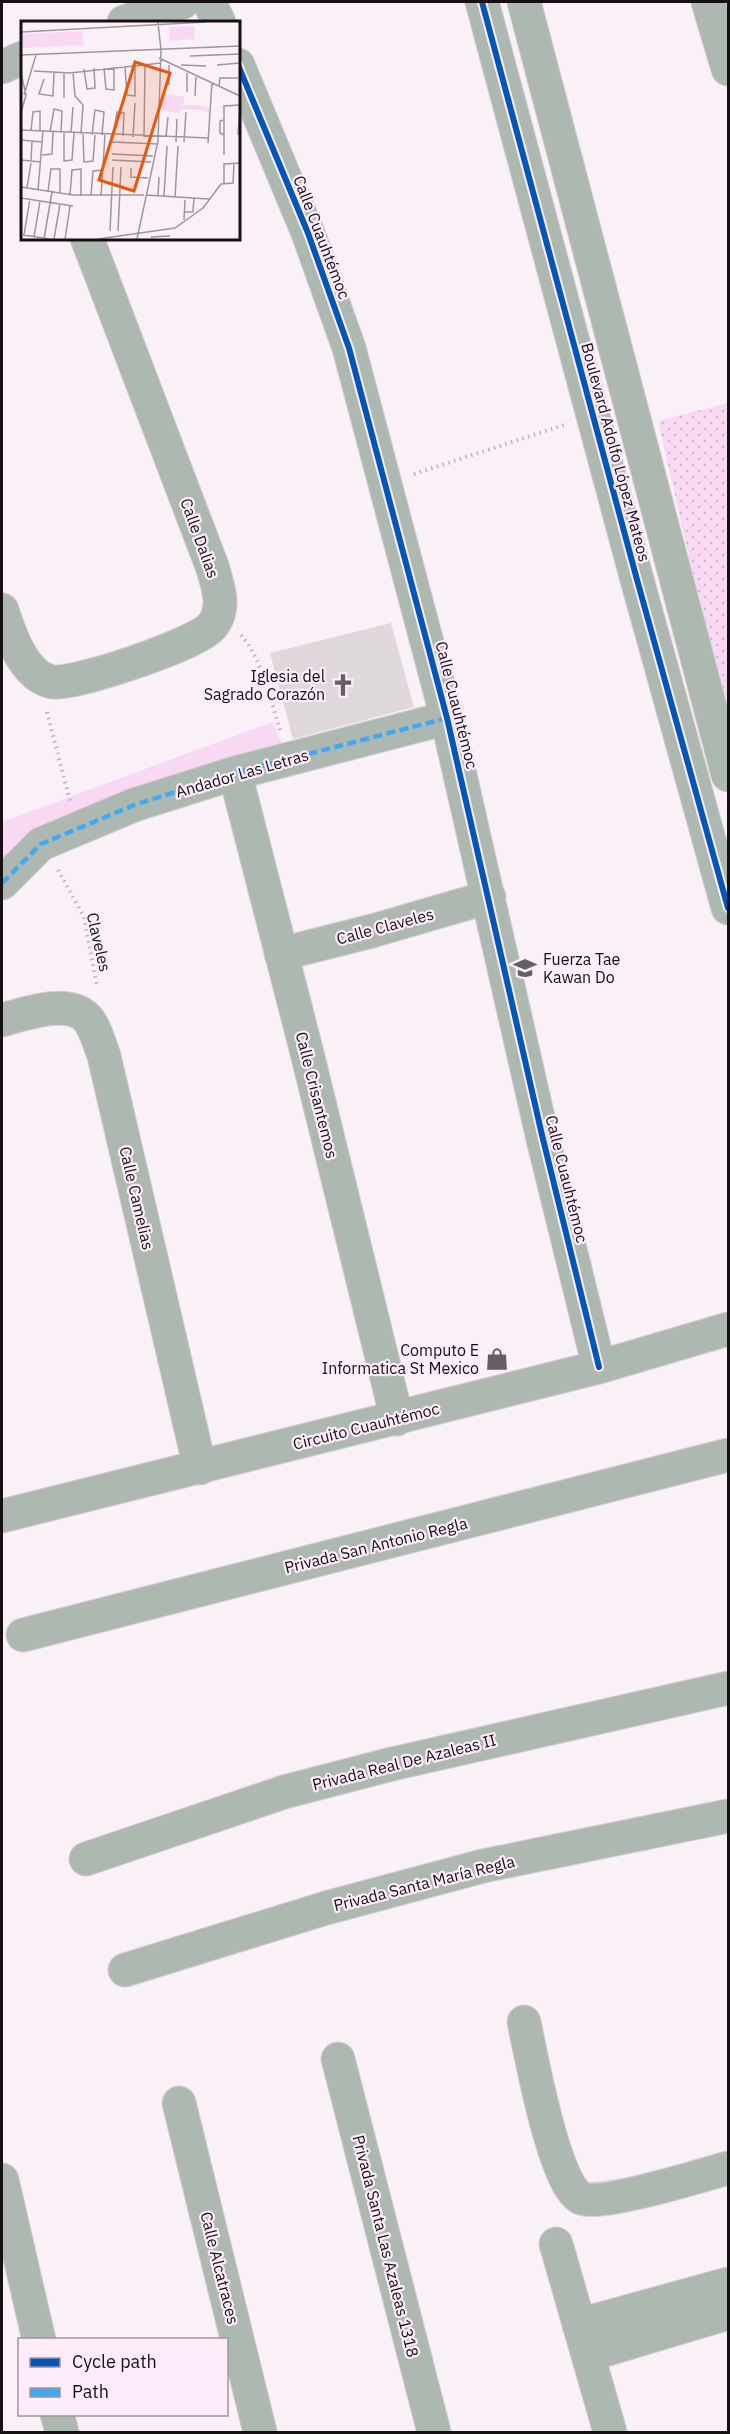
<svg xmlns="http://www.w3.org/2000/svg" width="730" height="2434" font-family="'IBM Plex Sans',sans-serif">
	<defs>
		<pattern id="park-dots" width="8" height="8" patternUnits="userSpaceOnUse" patternTransform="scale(1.5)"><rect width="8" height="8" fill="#f9d8f4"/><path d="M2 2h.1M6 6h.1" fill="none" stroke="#d5b8d0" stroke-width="1.8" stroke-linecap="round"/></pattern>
	</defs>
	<rect width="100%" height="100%" fill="#faf0f8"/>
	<path fill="#f9d8f4" d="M 272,722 L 287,754 L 2,874 L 2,822 Z"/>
	<path fill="url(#park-dots)" d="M 728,403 L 728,728 L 658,421 Z"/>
	<path fill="#ded7dc" d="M 391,623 L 414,707 L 293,739 L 270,653 Z"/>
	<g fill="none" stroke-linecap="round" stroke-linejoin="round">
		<g stroke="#d5cdd3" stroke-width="35">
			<path id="minor" d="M 209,2 L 219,22
				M 482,2 L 636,576 L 728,908
				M 524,2 L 728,775
				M 708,2 L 728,69
				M 124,22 L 183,2
				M 238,65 L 308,233 L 349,348 L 447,718 L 542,1135 L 599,1367
				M 2,67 L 22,58
				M 2,610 C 9,631 18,659 36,674 C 39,677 48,681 52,682 C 76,685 196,644 211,627 C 227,609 218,586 212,566 L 87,238
				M 235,773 L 306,1049 L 397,1419
				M 2,883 L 41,844 L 134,805 L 235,773 L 447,718
				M 281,954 L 372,931 L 489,897
				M 2,1020 C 24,1014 68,998 87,1018 C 95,1027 100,1045 104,1056 L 200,1468
				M 2,1516 L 599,1367 L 728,1329
				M 23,1635 L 728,1455
				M 86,1859 L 284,1792 L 392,1764 L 728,1688
				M 125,1970 L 326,1908 L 483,1866 L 728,1816
				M 524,2022 C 531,2054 554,2185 581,2198 C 600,2207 703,2175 728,2168
				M 338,2059 L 434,2432
				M 179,2103 L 260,2432
				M 2,2180 L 39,2340
				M 556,2244 L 610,2432
				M 579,2325 L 728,2284
				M 588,2355 L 728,2313
				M 57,2414 L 62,2432"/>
		</g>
		<path stroke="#b4b9b7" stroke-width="4" stroke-dasharray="1.5 4.5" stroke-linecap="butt" d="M 414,474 L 564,425
			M 241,635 C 263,661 270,698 280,730
			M 47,712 L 70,801
			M 58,870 L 84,917 L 97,986"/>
		<use href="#minor" stroke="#adb8b0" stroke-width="33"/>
		<path stroke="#3fa9f5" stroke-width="4.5" stroke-dasharray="9 4.5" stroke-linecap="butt" d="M 2,883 L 41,844 L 134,805 L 235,773 L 447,718"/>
		<g stroke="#feecfb" stroke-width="10">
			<path id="cycleway" d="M 482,2 L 636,576 L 728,908
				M 238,65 L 308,233 L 349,348 L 447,718 L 542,1135 L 599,1367"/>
		</g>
		<use href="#cycleway" stroke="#0057b8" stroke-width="6"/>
	</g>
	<defs>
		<g id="church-bare" transform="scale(1.8)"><path d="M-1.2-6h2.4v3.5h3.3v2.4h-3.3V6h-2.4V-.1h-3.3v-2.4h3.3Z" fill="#665e64" stroke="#feecfb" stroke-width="2.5" paint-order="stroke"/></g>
		<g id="school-bare" transform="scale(1.8)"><path d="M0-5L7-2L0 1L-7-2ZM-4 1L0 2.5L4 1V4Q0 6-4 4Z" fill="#665e64" stroke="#feecfb" stroke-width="2.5" paint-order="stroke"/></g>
		<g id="shop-bare" transform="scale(1.8)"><path d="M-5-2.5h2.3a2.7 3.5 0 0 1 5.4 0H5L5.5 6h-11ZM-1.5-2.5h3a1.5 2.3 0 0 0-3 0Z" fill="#665e64" stroke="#feecfb" stroke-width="2.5" paint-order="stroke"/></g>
	</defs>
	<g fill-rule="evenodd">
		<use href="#church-bare" x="343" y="685"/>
		<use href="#school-bare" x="525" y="968"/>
		<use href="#shop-bare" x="497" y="1359"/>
	</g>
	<g text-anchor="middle" stroke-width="4.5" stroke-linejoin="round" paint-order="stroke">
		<g font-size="16" fill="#161015" stroke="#feecfb">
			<text transform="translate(322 237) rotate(69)" y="6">Calle Cuauhtémoc</text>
			<text transform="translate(616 452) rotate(75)" y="6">Boulevard Adolfo López Mateos</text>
			<text transform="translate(200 538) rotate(70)" y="6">Calle Dalias</text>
			<text transform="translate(457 705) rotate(76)" y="6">Calle Cuauhtémoc</text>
			<text transform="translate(242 773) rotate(-16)" y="6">Andador Las Letras</text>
			<text transform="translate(385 926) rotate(-15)" y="6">Calle Claveles</text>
			<text transform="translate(99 942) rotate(77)" y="6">Claveles</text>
			<text transform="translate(317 1095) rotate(76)" y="6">Calle Crisantemos</text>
			<text transform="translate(567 1179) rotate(76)" y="6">Calle Cuauhtémoc</text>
			<text transform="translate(137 1198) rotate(77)" y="6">Calle Camelias</text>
			<text transform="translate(366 1426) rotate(-14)" y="6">Circuito Cuauhtémoc</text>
			<text transform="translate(376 1545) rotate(-14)" y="6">Privada San Antonio Regla</text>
			<text transform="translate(404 1762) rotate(-14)" y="6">Privada Real De Azaleas II</text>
			<text transform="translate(424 1883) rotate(-14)" y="6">Privada Santa María Regla</text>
			<text transform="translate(386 2246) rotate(76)" y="6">Privada Santa Las Azaleas 1318</text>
			<text transform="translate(220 2268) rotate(76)" y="6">Calle Alcatraces</text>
		</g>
		<g font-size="16" fill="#161015" stroke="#feecfb" text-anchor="end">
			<text x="325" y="682">Iglesia del<tspan x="325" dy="18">Sagrado Corazón</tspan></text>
			<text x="543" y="965" text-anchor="start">Fuerza Tae<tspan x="543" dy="18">Kawan Do</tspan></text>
			<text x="479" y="1356">Computo E<tspan x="479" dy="18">Informatica St Mexico</tspan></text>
		</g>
	</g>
	<g transform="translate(21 21)">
		<rect width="219" height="219" fill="#faf0f8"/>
		<path d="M 173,5 L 174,18 L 149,20 L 148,6 Z" fill="#f9d8f4"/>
		<path d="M 61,10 L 63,24 L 0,27 L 0,13 ZM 140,72 L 163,76 L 163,84 L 180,84 L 190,88 L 187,97 L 187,91 L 179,89 L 161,88 L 158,92 L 138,89 Z" fill="#f9d8f4"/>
		<path fill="none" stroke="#9f969d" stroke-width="1.5" d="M 0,11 L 185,1M 0,34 L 219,25M 169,35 L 219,33M 138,37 L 219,75M 148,44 L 148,64M 160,44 L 185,45M 196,44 L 219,42M 104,45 L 106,74 L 114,75 L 114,45M 83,47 L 85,68 L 93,69 L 93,46M 63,48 L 66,68 L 74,67 L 73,47M 13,50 L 49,52 L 140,42M 52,51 L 54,75 L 62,84 L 60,113M 0,52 L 5,74 L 0,92M 23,58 L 18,73 L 32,75 L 33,52M 198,65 L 199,57 L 217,57M 166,71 L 166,52M 3,74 L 15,34M 174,75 L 175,56M 43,77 L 43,52M 203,99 L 199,100 L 199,112 L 203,114M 0,109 L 187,117M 10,110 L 12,91 L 19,90 L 19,110M 29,111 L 33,88 L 41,90 L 40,111M 43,112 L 43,140 L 51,139 L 53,112M 50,112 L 52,86M 62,113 L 63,141 L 72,140 L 74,114M 71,114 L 74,89 L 83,91 L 81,114M 217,114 L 219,85M 92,115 L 96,91 L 103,92 L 102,115M 112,116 L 114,82M 123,116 L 124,44M 145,116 L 147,96M 0,119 L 21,121M 91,121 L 137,123M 155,121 L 156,98M 163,121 L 165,91M 187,122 L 191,61M 91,133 L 132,135M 21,134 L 31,133 L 32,111M 203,134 L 203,85 L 219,84M 0,139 L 20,141M 91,139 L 130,141M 10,140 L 11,120M 110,147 L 110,156 L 127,157M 203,163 L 203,143 L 219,142M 0,166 L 52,174 L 123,174M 6,167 L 10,142M 17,169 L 22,110M 27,170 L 30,148 L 39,148 L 39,172M 49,174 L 51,149 L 60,148 L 60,175M 125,174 L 188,178M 70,175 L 72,150 L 82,149M 80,175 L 84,114M 137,175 L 138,156M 143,175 L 146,125M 154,176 L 157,125M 0,177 L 52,185M 163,191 L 172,191 L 173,177M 163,199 L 164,179M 89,210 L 92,146M 97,210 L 100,146M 2,214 L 29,218M 3,214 L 9,178M 13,216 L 19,180M 130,216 L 149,215M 23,218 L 31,171M 33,218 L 39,183M 44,218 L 49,185M 77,218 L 154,207 L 182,187 L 200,163 L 212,162 L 213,142M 116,218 L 137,120 L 140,29 L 137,2"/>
		<path fill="#e8590c" fill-opacity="0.15" stroke="#e8590c" stroke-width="3" d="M 114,41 L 149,52 L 113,170 L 78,159 Z"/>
		<rect width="219" height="219" fill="none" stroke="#161015" stroke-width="3"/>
	</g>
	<rect width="730" height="2434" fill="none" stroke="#161015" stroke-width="6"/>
	<rect x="18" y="2338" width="210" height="78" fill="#feecfb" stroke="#a1949f" stroke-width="1.5"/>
	<rect x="30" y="2358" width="30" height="9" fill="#0057b8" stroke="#a1949f" stroke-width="1.5"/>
	<text x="72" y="2368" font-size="18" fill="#161015">Cycle path</text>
	<rect x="30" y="2388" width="30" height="9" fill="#3fa9f5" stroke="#a1949f" stroke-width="1.5"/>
	<text x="72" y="2398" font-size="18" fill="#161015">Path</text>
</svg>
